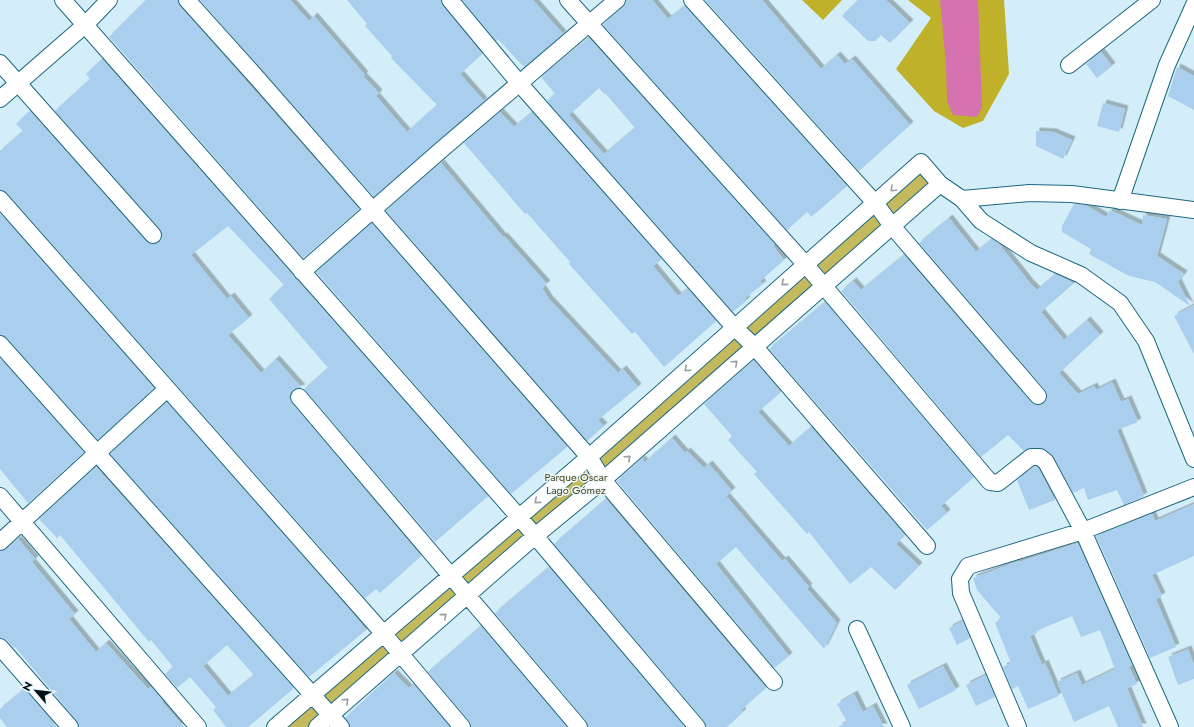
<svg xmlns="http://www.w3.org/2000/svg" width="1194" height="727" font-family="Jost,sans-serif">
	<defs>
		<filter id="shadow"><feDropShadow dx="3.5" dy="-3.5" stdDeviation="0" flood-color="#0004"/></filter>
	</defs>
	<rect width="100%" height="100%" fill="#d3eef9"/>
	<path fill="#c4ba5d" d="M 918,171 L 936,184 L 312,727 L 278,727 Z"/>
	<path fill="#bfb22a" d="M 802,0 L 842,0 L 823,20 Z
		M 908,0 L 1004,0 L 1009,74 L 983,121 L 963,128 L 934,111 L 896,69 L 931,18 Z"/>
	<path fill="#d772b1" d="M 940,0 L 978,0 L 982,107 L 977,117 L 953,115 L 947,101 L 946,65 Z"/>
	<path fill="#aacfee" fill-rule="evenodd" filter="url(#shadow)" d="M 146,0 L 178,0 L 180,6 L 359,209 L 303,258 L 109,37 Z
		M 200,0 L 290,0 L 309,21 L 314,16 L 365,75 L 363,76 L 379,93 L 376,96 L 407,132 L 437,105 L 391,58 L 392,56 L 365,26 L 367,24 L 347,0 L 441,0 L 443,6 L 482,54 L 460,74 L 484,101 L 374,197 Z
		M 462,0 L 533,0 L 563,34 L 524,67 L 498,39 L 496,41 Z
		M 626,0 L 652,0 L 668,19 L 685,6 L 847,186 L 811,217 L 807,212 L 787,230 L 603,25 L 623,7 Z
		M 705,0 L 762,0 L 821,69 L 837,55 L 845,64 L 852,59 L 910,125 L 859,171 Z
		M 858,0 L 886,0 L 910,23 L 890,43 L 881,35 L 875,41 L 868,41 L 842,16 Z
		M 589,38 L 775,244 L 773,246 L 784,260 L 760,281 L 763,284 L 745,298 L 747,300 L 733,312 L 547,101 L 555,94 L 541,77 ZM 599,88 L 604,94 L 605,93 L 635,128 L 604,154 L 569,115 Z
		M 1101,52 L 1112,66 L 1097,78 L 1086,64 Z
		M 102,59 L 488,496 L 435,542 L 304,389 L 328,368 L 269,299 L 284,285 L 228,226 L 191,255 L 227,299 L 231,296 L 249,318 L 228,335 L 261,373 L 276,359 L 302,388 L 293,390 L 290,398 L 292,403 L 421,556 L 380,593 L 376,589 L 365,598 L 7,193 L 0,190 L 0,151 L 23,131 L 16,124 L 30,111 L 146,241 L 155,244 L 160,242 L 162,233 L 160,229 L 55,111 L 90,79 L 86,74 Z
		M 1177,67 L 1194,76 L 1194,110 L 1168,96 Z
		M 1103,103 L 1125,109 L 1119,132 L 1097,126 Z
		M 500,112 L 514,127 L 532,112 L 662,259 L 653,266 L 678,296 L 688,289 L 716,321 L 664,367 L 635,332 L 632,334 L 569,264 L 570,262 L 527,213 L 525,214 L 464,143 Z
		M 1036,131 L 1053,132 L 1072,140 L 1063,159 L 1036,146 Z
		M 441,163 L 503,237 L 504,236 L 547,284 L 542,288 L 549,299 L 618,373 L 623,369 L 638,387 L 598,420 L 604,426 L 587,441 L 386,211 Z
		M 1074,204 L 1085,205 L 1106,217 L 1110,210 L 1142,225 L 1143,215 L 1167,219 L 1157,256 L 1184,274 L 1178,282 L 1190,306 L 1155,282 L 1129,276 L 1089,254 L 1091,249 L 1062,232 L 1062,226 Z
		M 0,213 L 154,388 L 98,440 L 7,338 L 0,335 Z
		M 949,218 L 976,252 L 992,239 L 999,244 L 1030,283 L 1037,290 L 1055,274 L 1070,281 L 1073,284 L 1041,312 L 1064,340 L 1087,320 L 1100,335 L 1059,373 L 1078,394 L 1094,386 L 1096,390 L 1112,382 L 1121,402 L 1128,399 L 1138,422 L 1117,430 L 1144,496 L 1124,505 L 1117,490 L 1088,500 L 1084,488 L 1073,493 L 1054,458 L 1046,450 L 1031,448 L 1024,451 L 1008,435 L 981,457 L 841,291 L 853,281 L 861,290 L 904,255 L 1031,402 L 1035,405 L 1044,403 L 1047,399 L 1045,390 L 919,243 Z
		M 372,223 L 567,447 L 511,494 L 316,272 Z
		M 825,302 L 974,477 L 941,506 L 947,513 L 927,530 L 769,349 Z
		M 1194,305 L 1194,354 L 1174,316 Z
		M 0,358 L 84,452 L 28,503 L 0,469 Z
		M 754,360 L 781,392 L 758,412 L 789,446 L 811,427 L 905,535 L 896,544 L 919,566 L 895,590 L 871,567 L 850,584 L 809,532 L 807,534 L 754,474 L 757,472 L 728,440 L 732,436 L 704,404 Z
		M 167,402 L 350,610 L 366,630 L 309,677 L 110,454 Z
		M 672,438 L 685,453 L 687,451 L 704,468 L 709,464 L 732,491 L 726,496 L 782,561 L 785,559 L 809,587 L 807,589 L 837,623 L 824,649 L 736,547 L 716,564 L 789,656 L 774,668 L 621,486 L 617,481 L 642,459 L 645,462 Z
		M 1037,466 L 1055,500 L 1029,510 L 1017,480 Z
		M 96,467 L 294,688 L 248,727 L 226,727 L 213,710 L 216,707 L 190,677 L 177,688 L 165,674 L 173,667 L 151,640 L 149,642 L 60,535 L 57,538 L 39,519 ZM 227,645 L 254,675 L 228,696 L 203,666 Z
		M 606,499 L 766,688 L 741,710 L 743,712 L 727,727 L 706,727 L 704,721 L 554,544 Z
		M 1194,504 L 1194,556 L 1152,575 L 1162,596 L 1156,599 L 1176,647 L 1150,658 L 1096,536 L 1152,514 L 1155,521 Z
		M 18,539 L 35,559 L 32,562 L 75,614 L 69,619 L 96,652 L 106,643 L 148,689 L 151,687 L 163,701 L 162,702 L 184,727 L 79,727 L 77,721 L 15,647 L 14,648 L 7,640 L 0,638 L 0,551 L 6,549 Z
		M 1078,543 L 1132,665 L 1129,667 L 1137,684 L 1127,688 L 1143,727 L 1118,727 L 1109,706 L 1074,722 L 1057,682 L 1077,673 L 1082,685 L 1115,669 L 1100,630 L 1081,637 L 1072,616 L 1036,631 L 1037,633 L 1030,636 L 1042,665 L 1045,663 L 1059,696 L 1028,709 L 1018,686 L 1012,689 L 1003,667 L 1011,663 L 995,623 L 1001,618 L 977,590 L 973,578 L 1019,561 L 1019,562 Z
		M 549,567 L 685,727 L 588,727 L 586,721 L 495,613 Z
		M 963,621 L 970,638 L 957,645 L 949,628 Z
		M 481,626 L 567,727 L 471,727 L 469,721 L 428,672 Z
		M 1188,649 L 1194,665 L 1194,679 L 1178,685 L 1168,657 Z
		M 943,666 L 956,690 L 919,709 L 907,685 Z
		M 394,673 L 409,688 L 414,684 L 450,727 L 350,727 L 345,718 Z
		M 986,675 L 995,697 L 976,706 L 966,685 Z
		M 23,687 L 57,727 L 7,727 L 0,718 L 0,709 L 22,691 L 21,689 Z
		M 854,694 L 863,712 L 873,706 L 884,727 L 838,727 L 847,722 L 837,704 Z"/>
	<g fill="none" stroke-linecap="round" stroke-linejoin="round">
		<g stroke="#1c6880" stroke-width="18">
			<path id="minor" d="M 63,0 L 519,517 L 697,727
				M 187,0 L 258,79 L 589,457 L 603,480 L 774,682
				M 450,0 L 519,83 L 734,327 L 754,346 L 927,546
				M 568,0 L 806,265 L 990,482 L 998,483 L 1031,457 L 1040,457 L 1046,462 L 1083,531 L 1170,727
				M 692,0 L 876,204 L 892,226 L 1038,396
				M 0,63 L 153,235
				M 1069,65 L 1152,0
				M 0,99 L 85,25 L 109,0
				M 0,199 L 383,633 L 462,727
				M 962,199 L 1029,193 L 1072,194 L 1194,210
				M 1120,201 L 1167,65 L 1194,5
				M 302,272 L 441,150 L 617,0
				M 0,344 L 341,727
				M 299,397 L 579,727
				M 0,496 L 198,727
				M 0,542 L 167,389
				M 857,629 L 902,727
				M 0,647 L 70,727
				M 275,727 L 589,457 L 921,162 L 940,184 L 962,199 L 981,221 L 1031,253 L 1081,275 L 1120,303 L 1146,341 L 1194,459
				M 317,727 L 535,536 L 603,480 L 940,184
				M 1018,727 L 961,593 L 960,579 L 968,566 L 1083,531 L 1194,487"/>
		</g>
		<use href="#minor" stroke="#fff" stroke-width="16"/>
	</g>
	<defs><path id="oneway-chevron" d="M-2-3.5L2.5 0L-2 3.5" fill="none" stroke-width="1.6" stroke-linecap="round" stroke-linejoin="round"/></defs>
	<g stroke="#999fa2">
		<use href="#oneway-chevron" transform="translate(893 189) rotate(137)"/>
		<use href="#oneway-chevron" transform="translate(784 283) rotate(139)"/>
		<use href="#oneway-chevron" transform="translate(735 363) rotate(-42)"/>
		<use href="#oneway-chevron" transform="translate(687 369) rotate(138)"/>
		<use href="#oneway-chevron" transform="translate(628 458) rotate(-42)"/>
		<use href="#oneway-chevron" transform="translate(537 501) rotate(139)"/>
		<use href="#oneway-chevron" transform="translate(444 616) rotate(-41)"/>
		<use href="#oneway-chevron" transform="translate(346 701) rotate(-42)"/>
	</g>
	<g text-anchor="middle" stroke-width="3" stroke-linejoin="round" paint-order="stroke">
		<g font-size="11" fill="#4e4915" stroke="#ebf9fe">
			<text x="576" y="481">Parque Óscar<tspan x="576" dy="13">Lago Gómez</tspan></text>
		</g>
	</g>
	<g transform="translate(36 691) rotate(298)" stroke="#ebf9fe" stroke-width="3" paint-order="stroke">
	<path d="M0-3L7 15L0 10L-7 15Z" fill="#000f16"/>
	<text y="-6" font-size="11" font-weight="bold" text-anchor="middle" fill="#000f16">N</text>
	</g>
</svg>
